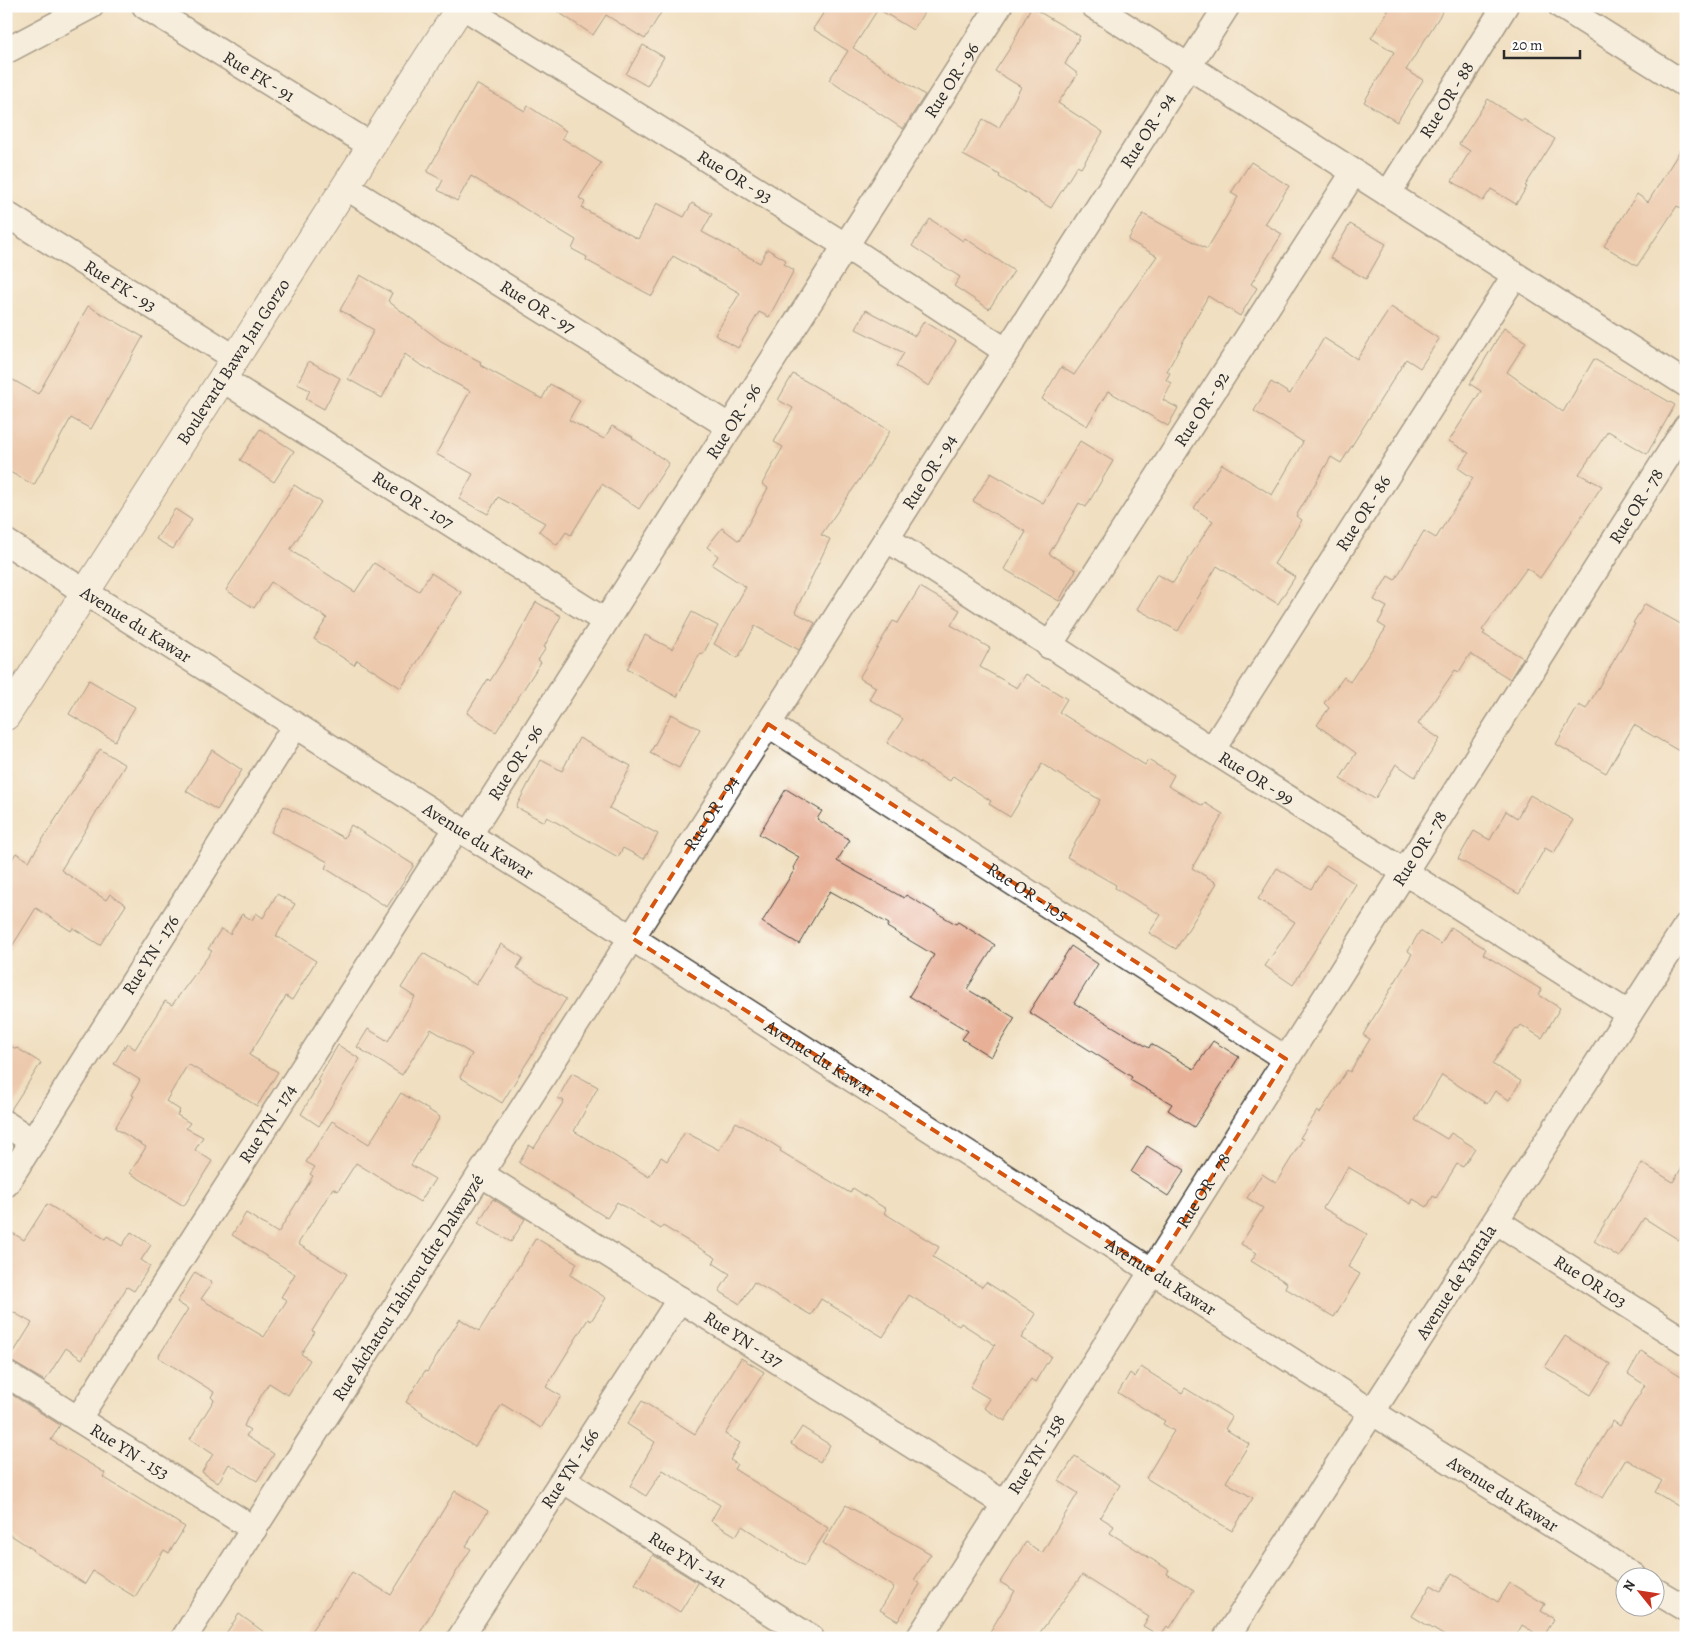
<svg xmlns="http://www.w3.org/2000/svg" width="1692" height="1644" font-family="Alegreya,serif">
	<rect width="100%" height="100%" fill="#fff"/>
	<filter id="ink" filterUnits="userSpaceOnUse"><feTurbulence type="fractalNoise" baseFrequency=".02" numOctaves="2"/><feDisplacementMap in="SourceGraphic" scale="10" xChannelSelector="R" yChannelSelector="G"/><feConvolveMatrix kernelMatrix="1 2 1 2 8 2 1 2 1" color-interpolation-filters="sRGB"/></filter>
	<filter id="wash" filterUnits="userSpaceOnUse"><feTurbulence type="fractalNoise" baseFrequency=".0096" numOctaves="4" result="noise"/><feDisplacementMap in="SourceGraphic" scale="20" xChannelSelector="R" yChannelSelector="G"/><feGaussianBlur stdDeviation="1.12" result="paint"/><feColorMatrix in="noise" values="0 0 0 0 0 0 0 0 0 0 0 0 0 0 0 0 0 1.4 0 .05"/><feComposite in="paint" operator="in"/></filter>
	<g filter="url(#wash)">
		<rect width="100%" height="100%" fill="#f0dfc0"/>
		<g id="blocks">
			<path fill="#e7b097" d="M 549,6 L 665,6 L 645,39 L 606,15 L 593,35 Z
				M 828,6 L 928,6 L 913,30 L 878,9 L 853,48 L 925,95 L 903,129 L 829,80 L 848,51 L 813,29 Z
				M 1391,6 L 1446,6 L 1406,70 L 1423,80 L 1397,122 L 1364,102 L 1394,52 L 1371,38 Z
				M 1031,7 L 1080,36 L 1065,64 L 1078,74 L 1058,103 L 1103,132 L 1081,168 L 1077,166 L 1051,208 L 999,177 L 1000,175 L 963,155 L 983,119 L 999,128 L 1021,87 L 995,71 L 1010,48 Z
				M 643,45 L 664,57 L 647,86 L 626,74 Z
				M 476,84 L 525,111 L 528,106 L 566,131 L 562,138 L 601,163 L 579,198 L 585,202 L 582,208 L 638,239 L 657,203 L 684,217 L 692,203 L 712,214 L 702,232 L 760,263 L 767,249 L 786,260 L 784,264 L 794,270 L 769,317 L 759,312 L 738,348 L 715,335 L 740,293 L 673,256 L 652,296 L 586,260 L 587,257 L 572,249 L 576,240 L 471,176 L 457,201 L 438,190 L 443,180 L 427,172 Z
				M 1488,99 L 1522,121 L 1523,119 L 1555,139 L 1525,186 L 1527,187 L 1516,204 L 1491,189 L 1483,201 L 1452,181 L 1470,151 L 1459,144 Z
				M 1686,141 L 1686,211 L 1677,206 L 1637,266 L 1604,246 L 1637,194 L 1648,202 Z
				M 1251,162 L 1289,186 L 1265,224 L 1282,234 L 1251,284 L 1257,288 L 1240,316 L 1208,296 L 1167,371 L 1170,373 L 1166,380 L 1172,383 L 1163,400 L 1178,408 L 1168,426 L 1108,391 L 1087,426 L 1042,399 L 1061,367 L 1074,375 L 1157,256 L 1128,240 L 1143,214 L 1207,249 L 1238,197 L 1231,193 Z
				M 930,219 L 963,241 L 965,238 L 1014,271 L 989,309 L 954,286 L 960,277 L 912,246 Z
				M 1350,224 L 1386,244 L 1366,279 L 1330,258 Z
				M 360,275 L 392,293 L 388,301 L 441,341 L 481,362 L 480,365 L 542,399 L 550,384 L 580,400 L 569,420 L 604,439 L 612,426 L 633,437 L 632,438 L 669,463 L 639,509 L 602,484 L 571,535 L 566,532 L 557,545 L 539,531 L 545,523 L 498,497 L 488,514 L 459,499 L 473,474 L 436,454 L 470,391 L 419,364 L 405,354 L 382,398 L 348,379 L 374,330 L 340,310 Z
				M 88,306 L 143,337 L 91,429 L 71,418 L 34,485 L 6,470 L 6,376 L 38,394 Z
				M 1391,307 L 1439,339 L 1420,368 L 1406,359 L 1341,463 L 1331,457 L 1296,516 L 1302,520 L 1274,564 L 1295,577 L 1278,604 L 1217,566 L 1178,631 L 1137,609 L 1157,574 L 1173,583 L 1213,521 L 1194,508 L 1222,464 L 1272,495 L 1303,442 L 1254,411 L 1271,382 L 1290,394 L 1324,338 L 1357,359 Z
				M 866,310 L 915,336 L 924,321 L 956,341 L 929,386 L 896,366 L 904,353 L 856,329 Z
				M 1504,328 L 1526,342 L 1507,372 L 1563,412 L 1594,359 L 1675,405 L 1647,454 L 1608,431 L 1579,474 L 1602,486 L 1540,578 L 1527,568 L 1482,630 L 1485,632 L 1483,634 L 1523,658 L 1510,679 L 1470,654 L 1459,672 L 1455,670 L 1418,724 L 1440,739 L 1415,777 L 1396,764 L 1375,799 L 1340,779 L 1356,753 L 1317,725 L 1329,708 L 1324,703 L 1344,677 L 1350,682 L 1386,628 L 1378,623 L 1387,607 L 1374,600 L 1388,576 L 1395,580 L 1424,531 L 1436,538 L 1473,478 L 1458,468 L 1469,453 L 1449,441 L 1481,391 L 1470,384 Z
				M 309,361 L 340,378 L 324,409 L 306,399 L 310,390 L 297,384 Z
				M 793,374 L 855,409 L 890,431 L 864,473 L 821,535 L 830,539 L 795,612 L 815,623 L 799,650 L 755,626 L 738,658 L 714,644 L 746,587 L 712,565 L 718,556 L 707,547 L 722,528 L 739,541 L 768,488 L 762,484 L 783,447 L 774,442 L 793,408 L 778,400 Z
				M 260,429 L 294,451 L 274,482 L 240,460 Z
				M 1080,441 L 1113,461 L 1086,507 L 1079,503 L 1049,554 L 1076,570 L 1059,601 L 1004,569 L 1026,532 L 973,501 L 991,473 L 1043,503 Z
				M 294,485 L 321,502 L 290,550 L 355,592 L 374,563 L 419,591 L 431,573 L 461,592 L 401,688 L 357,660 L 354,665 L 314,639 L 327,618 L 271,582 L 254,608 L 226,590 Z
				M 175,509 L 192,520 L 173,549 L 156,539 Z
				M 920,587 L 960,610 L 951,625 L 990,648 L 980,667 L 1017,688 L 1026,674 L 1067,699 L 1059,712 L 1145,765 L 1148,760 L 1174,775 L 1168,786 L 1203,806 L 1205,803 L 1223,814 L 1192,868 L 1217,883 L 1176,949 L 1149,933 L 1161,915 L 1115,888 L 1116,885 L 1067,857 L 1100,800 L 1042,764 L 1010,817 L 989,804 L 991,801 L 953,776 L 950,781 L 887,743 L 903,719 L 869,699 L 876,687 L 859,678 L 893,621 L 898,623 Z
				M 536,602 L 561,616 L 544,647 L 546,648 L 538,660 L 541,662 L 496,732 L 467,713 L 488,679 L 490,681 L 515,641 Z
				M 1645,604 L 1686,627 L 1686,740 L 1679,751 L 1634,725 L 1606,773 L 1556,744 L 1579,705 L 1586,709 L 1635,624 L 1633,623 Z
				M 692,612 L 718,626 L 703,654 L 700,653 L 677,697 L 627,669 L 645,635 L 672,649 Z
				M 89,680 L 135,707 L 115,741 L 69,714 Z
				M 671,714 L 700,729 L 679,768 L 650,753 Z
				M 579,738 L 631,766 L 609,808 L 658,834 L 644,859 L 623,848 L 618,857 L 547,817 L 544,822 L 516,807 L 541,760 L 562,771 Z
				M 100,749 L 125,765 L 61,870 L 106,900 L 110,894 L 126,905 L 100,945 L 73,928 L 71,931 L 36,908 L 6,956 L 6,868 L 16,853 L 29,861 Z
				M 212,750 L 242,770 L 217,810 L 186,791 Z
				M 786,789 L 822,811 L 817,819 L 850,840 L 837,861 L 904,898 L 906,895 L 956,924 L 958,922 L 995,945 L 967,989 L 1015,1018 L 991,1057 L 962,1039 L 968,1031 L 909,996 L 934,955 L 887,927 L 889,924 L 830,891 L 799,944 L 762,922 L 795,869 L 793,868 L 799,857 L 759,834 Z
				M 1530,795 L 1573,820 L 1554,853 L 1545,848 L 1519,894 L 1458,859 L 1474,831 L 1490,840 L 1506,811 L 1517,818 Z
				M 284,806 L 344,838 L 351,825 L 414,865 L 387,907 L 325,868 L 328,862 L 271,832 Z
				M 1326,865 L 1356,884 L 1293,985 L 1265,966 L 1295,922 L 1258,899 L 1277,868 L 1311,889 Z
				M 277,894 L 295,904 L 276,936 L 316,961 L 292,1000 L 286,996 L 249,1055 L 278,1072 L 257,1106 L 188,1064 L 166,1101 L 180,1110 L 177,1115 L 190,1123 L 186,1128 L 203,1137 L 195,1150 L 212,1161 L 184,1206 L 130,1173 L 146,1147 L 115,1128 L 134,1096 L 132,1095 L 140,1080 L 114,1064 L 127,1043 L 135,1049 L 165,1001 L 172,1005 L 212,951 L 208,949 L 221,929 L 230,934 L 242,914 L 252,920 L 256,913 L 263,918 Z
				M 1451,927 L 1486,949 L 1483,954 L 1542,990 L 1539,995 L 1560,1008 L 1542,1038 L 1521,1025 L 1518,1029 L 1516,1028 L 1492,1064 L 1521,1081 L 1509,1100 L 1495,1091 L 1487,1104 L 1442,1075 L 1415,1120 L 1447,1139 L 1451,1133 L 1475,1148 L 1463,1167 L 1457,1164 L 1436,1198 L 1433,1196 L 1427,1207 L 1413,1199 L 1411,1204 L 1348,1167 L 1323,1208 L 1367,1234 L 1348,1267 L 1360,1274 L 1334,1317 L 1285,1288 L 1287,1283 L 1251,1261 L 1257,1253 L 1241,1244 L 1263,1208 L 1247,1198 L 1262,1174 L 1276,1183 L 1303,1139 L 1300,1138 L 1317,1111 L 1320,1113 L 1347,1070 L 1350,1072 L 1370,1039 L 1363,1035 L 1412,954 L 1408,951 L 1420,931 L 1441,944 Z
				M 501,944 L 523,958 L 517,968 L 566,999 L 502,1103 L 460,1077 L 472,1054 L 431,1029 L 402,1075 L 357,1047 L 368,1029 L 388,1041 L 415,997 L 401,988 L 423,953 L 476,985 Z
				M 1071,946 L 1098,964 L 1074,1003 L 1149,1048 L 1151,1044 L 1194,1069 L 1213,1041 L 1239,1057 L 1194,1127 L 1168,1110 L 1172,1104 L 1130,1080 L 1132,1077 L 1029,1012 Z
				M 6,1043 L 16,1049 L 17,1048 L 41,1063 L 10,1111 L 6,1110 Z
				M 338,1045 L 360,1059 L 319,1126 L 301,1114 L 320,1082 L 317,1080 Z
				M 572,1073 L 598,1087 L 574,1131 L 649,1177 L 661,1157 L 667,1161 L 685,1132 L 719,1150 L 736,1122 L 756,1133 L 781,1149 L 780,1151 L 850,1193 L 853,1188 L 886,1209 L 884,1213 L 939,1247 L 933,1257 L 982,1287 L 986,1282 L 1036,1314 L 1021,1338 L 1051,1356 L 1035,1382 L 1031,1379 L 1005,1421 L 984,1408 L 990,1399 L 970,1387 L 995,1345 L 961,1323 L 959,1326 L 909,1295 L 883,1337 L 821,1299 L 811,1315 L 754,1282 L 740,1304 L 719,1291 L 730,1274 L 713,1263 L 716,1258 L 663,1226 L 661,1229 L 617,1202 L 607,1218 L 519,1163 L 529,1145 L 534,1148 L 564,1101 L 558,1098 Z
				M 401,1093 L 440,1117 L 411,1165 L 435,1179 L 420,1202 L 356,1163 L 338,1191 L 333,1188 L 298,1244 L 347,1274 L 312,1331 L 315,1332 L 301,1354 L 310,1360 L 288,1395 L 269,1383 L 247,1419 L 244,1426 L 250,1430 L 246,1436 L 274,1454 L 257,1481 L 229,1464 L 218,1483 L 202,1472 L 213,1454 L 190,1439 L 214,1400 L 211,1397 L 214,1392 L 158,1357 L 188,1309 L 177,1302 L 195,1272 L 212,1283 L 201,1299 L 264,1337 L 287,1300 L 281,1297 L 295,1274 L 232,1235 L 246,1213 L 278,1233 L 313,1176 L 310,1174 L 315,1167 L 306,1162 L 332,1121 L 369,1144 Z
				M 1147,1146 L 1185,1170 L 1168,1196 L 1131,1172 Z
				M 1686,1161 L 1686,1230 L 1679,1240 L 1644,1218 L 1619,1257 L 1594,1241 L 1642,1163 L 1673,1182 Z
				M 493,1199 L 525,1219 L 511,1242 L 478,1223 Z
				M 47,1204 L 105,1239 L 107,1236 L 122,1246 L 131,1232 L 151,1245 L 141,1260 L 150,1266 L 134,1291 L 127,1287 L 82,1359 L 66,1348 L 45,1381 L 9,1360 L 32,1323 L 6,1308 L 6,1229 L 24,1240 Z
				M 536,1238 L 577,1263 L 570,1275 L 606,1298 L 591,1321 L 588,1319 L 546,1387 L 561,1396 L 541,1428 L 502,1404 L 475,1447 L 422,1414 L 423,1413 L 406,1402 L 425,1371 L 427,1372 L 460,1319 L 479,1331 Z
				M 1565,1336 L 1610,1364 L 1591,1395 L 1545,1367 Z
				M 1641,1351 L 1686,1379 L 1686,1511 L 1655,1492 L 1662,1481 L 1626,1459 L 1603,1498 L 1576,1481 L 1613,1421 L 1620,1426 L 1645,1385 L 1628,1374 Z
				M 741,1358 L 764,1372 L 725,1434 L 740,1443 L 730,1460 L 737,1464 L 734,1469 L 828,1528 L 804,1566 L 742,1526 L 736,1536 L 711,1521 L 720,1505 L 663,1470 L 646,1496 L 630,1486 L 655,1442 L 627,1424 L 642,1401 L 695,1434 Z
				M 1141,1367 L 1182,1393 L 1185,1388 L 1232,1417 L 1225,1429 L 1249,1444 L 1226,1482 L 1253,1498 L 1232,1531 L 1146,1478 L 1174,1431 L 1163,1424 L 1165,1421 L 1118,1393 L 1130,1373 L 1135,1377 Z
				M 6,1391 L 60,1425 L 51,1440 L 105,1473 L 103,1477 L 185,1527 L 169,1553 L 164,1550 L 135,1597 L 93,1571 L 85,1584 L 33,1551 L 34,1550 L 6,1532 Z
				M 802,1427 L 830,1445 L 820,1462 L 791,1444 Z
				M 1075,1456 L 1120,1485 L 1100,1517 L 1114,1526 L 1110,1533 L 1169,1570 L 1167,1574 L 1194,1590 L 1170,1628 L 1167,1626 L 1160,1636 L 1143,1626 L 1149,1617 L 1082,1575 L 1036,1638 L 986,1638 L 1015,1591 L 1000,1582 L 1026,1542 L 1042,1553 L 1078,1493 L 1059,1481 Z
				M 455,1491 L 488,1511 L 466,1546 L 471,1549 L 444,1591 L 417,1638 L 306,1638 L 334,1598 L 336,1599 L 352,1572 L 391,1595 Z
				M 846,1505 L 931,1554 L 914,1580 L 920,1584 L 898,1621 L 880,1610 L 894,1587 L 823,1543 Z
				M 653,1555 L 698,1583 L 680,1612 L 635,1584 Z
				M 1452,1573 L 1498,1602 L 1510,1583 L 1545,1604 L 1541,1611 L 1554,1619 L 1543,1638 L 1522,1625 L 1515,1638 L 1448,1638 L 1412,1616 L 1431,1585 L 1441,1591 Z
				M 239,1614 L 272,1638 L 223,1638 Z"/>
		</g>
	</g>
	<g filter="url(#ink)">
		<use href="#blocks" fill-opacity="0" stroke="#494641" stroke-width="1"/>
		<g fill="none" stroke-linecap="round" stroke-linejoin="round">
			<g stroke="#494641" stroke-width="28">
				<g id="minor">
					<path id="s1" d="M 145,6 L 372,146"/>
					<path id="s2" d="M 462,6 L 846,246 L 1006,351"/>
					<path d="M 1094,6 L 1686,384"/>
					<path d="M 1561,6 L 1686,85"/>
					<path d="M 6,51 L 91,6"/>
					<path id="s3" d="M 346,187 L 730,427"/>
					<path id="s4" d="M 1388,194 L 1505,6"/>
					<path id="s5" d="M 6,214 L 235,358"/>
					<path id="s6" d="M 222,379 L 605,621"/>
					<path id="s7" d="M 887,539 L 1212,750 L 1629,1014"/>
					<path id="s8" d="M 6,542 L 632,938 L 1372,1412 L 1634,1576"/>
					<path id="s9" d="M 1049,646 L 1354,172"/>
					<path id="s10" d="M 768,724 L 1286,1059"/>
					<path id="s11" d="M 1212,750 L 1515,275"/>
					<path id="s12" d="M 469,835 L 999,6"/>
					<path d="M 6,1124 L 33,1142"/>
					<path id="s13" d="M 481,1174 L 1005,1504"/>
					<path id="s14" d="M 6,1184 L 295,726"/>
					<path id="s15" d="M 1496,1221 L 1686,1342"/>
					<path id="s16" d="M 6,1374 L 254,1529"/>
					<path id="s17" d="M 78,1419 L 457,828"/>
					<path id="s18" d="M 563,1480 L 811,1638"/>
					<path d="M 1654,1590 L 1686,1609"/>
					<path id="s19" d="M 184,1638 L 1227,6"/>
					<path id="s20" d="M 460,1638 L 680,1299"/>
					<path id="s21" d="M 919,1638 L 1005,1504 L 1686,427"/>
					<path id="s22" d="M 1226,1638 L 1686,926"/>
				</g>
			</g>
			<g stroke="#494641" stroke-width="30">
				<g id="major">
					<path id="s23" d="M 6,716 L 461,6"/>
				</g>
			</g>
			<use href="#minor" stroke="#fff" stroke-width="25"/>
			<use href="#major" stroke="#fff" stroke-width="28"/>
		</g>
	</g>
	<path d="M0 0H1692V1644H0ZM 768,724 L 1286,1059 L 1153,1270 L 632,938 Z" fill="#f0dfc0" fill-opacity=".55" fill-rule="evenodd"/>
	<path fill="none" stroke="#d5540f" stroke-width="4" stroke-dasharray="10 6" stroke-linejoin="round" d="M 768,724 L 1286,1059 L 1153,1270 L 632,938 Z"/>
	<g text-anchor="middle" stroke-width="4.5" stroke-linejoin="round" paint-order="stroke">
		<g font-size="18" fill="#2b2b2b" stroke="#fff">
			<text dy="6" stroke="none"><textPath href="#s1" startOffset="134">Rue FK - 91</textPath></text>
			<text dy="6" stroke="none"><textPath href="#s12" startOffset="896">Rue OR - 96</textPath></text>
			<text dy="6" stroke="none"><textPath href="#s4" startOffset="111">Rue OR - 88</textPath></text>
			<text dy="6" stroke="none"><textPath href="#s19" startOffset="1789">Rue OR - 94</textPath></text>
			<text dy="6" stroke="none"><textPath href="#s2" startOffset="322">Rue OR - 93</textPath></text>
			<text dy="6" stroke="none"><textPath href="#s5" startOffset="135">Rue FK - 93</textPath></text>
			<text dy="6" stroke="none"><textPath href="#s3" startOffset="226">Rue OR - 97</textPath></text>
			<text dy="6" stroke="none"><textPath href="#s23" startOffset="421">Boulevard Bawa Jan Gorzo</textPath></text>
			<text dy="6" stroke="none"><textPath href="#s9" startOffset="282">Rue OR - 92</textPath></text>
			<text dy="6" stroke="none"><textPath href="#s12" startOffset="491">Rue OR - 96</textPath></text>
			<text dy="6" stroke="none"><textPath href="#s19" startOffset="1384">Rue OR - 94</textPath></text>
			<text dy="6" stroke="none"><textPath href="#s6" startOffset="226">Rue OR - 107</textPath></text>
			<text dy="6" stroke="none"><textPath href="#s21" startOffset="1340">Rue OR - 78</textPath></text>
			<text dy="6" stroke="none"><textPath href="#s11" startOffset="281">Rue OR - 86</textPath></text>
			<text dy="6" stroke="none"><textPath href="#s8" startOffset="154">Avenue du Kawar</textPath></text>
			<text dy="6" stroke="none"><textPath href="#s12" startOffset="86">Rue OR - 96</textPath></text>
			<text dy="6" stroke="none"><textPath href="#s7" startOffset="440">Rue OR - 99</textPath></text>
			<text dy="6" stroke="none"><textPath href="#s19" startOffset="979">Rue OR - 94</textPath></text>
			<text dy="6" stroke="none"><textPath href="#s8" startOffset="559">Avenue du Kawar</textPath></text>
			<text dy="6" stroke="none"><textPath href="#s21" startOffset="935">Rue OR - 78</textPath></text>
			<text dy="6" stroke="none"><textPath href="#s10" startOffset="309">Rue OR - 105</textPath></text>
			<text dy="6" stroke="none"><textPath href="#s14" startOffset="271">Rue YN - 176</textPath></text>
			<text dy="6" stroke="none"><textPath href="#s8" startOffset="964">Avenue du Kawar</textPath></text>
			<text dy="6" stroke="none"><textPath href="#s17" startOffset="351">Rue YN - 174</textPath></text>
			<text dy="6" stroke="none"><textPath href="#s21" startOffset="530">Rue OR - 78</textPath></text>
			<text dy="6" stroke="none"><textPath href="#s8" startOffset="1369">Avenue du Kawar</textPath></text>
			<text dy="6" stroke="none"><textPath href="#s22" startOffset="424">Avenue de Yantala</textPath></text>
			<text dy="6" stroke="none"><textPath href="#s15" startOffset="112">Rue OR 103</textPath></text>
			<text dy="6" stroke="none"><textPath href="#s19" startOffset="416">Rue Aichatou Tahirou dite Dalwayzé</textPath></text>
			<text dy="6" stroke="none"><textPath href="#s13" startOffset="310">Rue YN - 137</textPath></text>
			<text dy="6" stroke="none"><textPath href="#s16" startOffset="146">Rue YN - 153</textPath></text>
			<text dy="6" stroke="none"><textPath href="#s21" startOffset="218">Rue YN - 158</textPath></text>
			<text dy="6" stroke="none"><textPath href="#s20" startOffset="202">Rue YN - 166</textPath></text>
			<text dy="6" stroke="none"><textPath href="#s8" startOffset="1774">Avenue du Kawar</textPath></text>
			<text dy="6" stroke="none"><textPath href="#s18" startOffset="148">Rue YN - 141</textPath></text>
		</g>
	</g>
	<rect width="1692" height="1644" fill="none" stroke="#fff" stroke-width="25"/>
	<g transform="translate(1640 1592) rotate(300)"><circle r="24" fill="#ffffff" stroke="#aaaaaa"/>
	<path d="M0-4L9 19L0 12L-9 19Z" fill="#c8321e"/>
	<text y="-8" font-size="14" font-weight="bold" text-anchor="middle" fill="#2b2b2b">N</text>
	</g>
	<path d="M1504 50v8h76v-8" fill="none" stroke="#2b2b2b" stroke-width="2.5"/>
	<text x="1512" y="50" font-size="15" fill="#2b2b2b" stroke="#ffffff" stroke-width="4" paint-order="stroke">20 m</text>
</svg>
